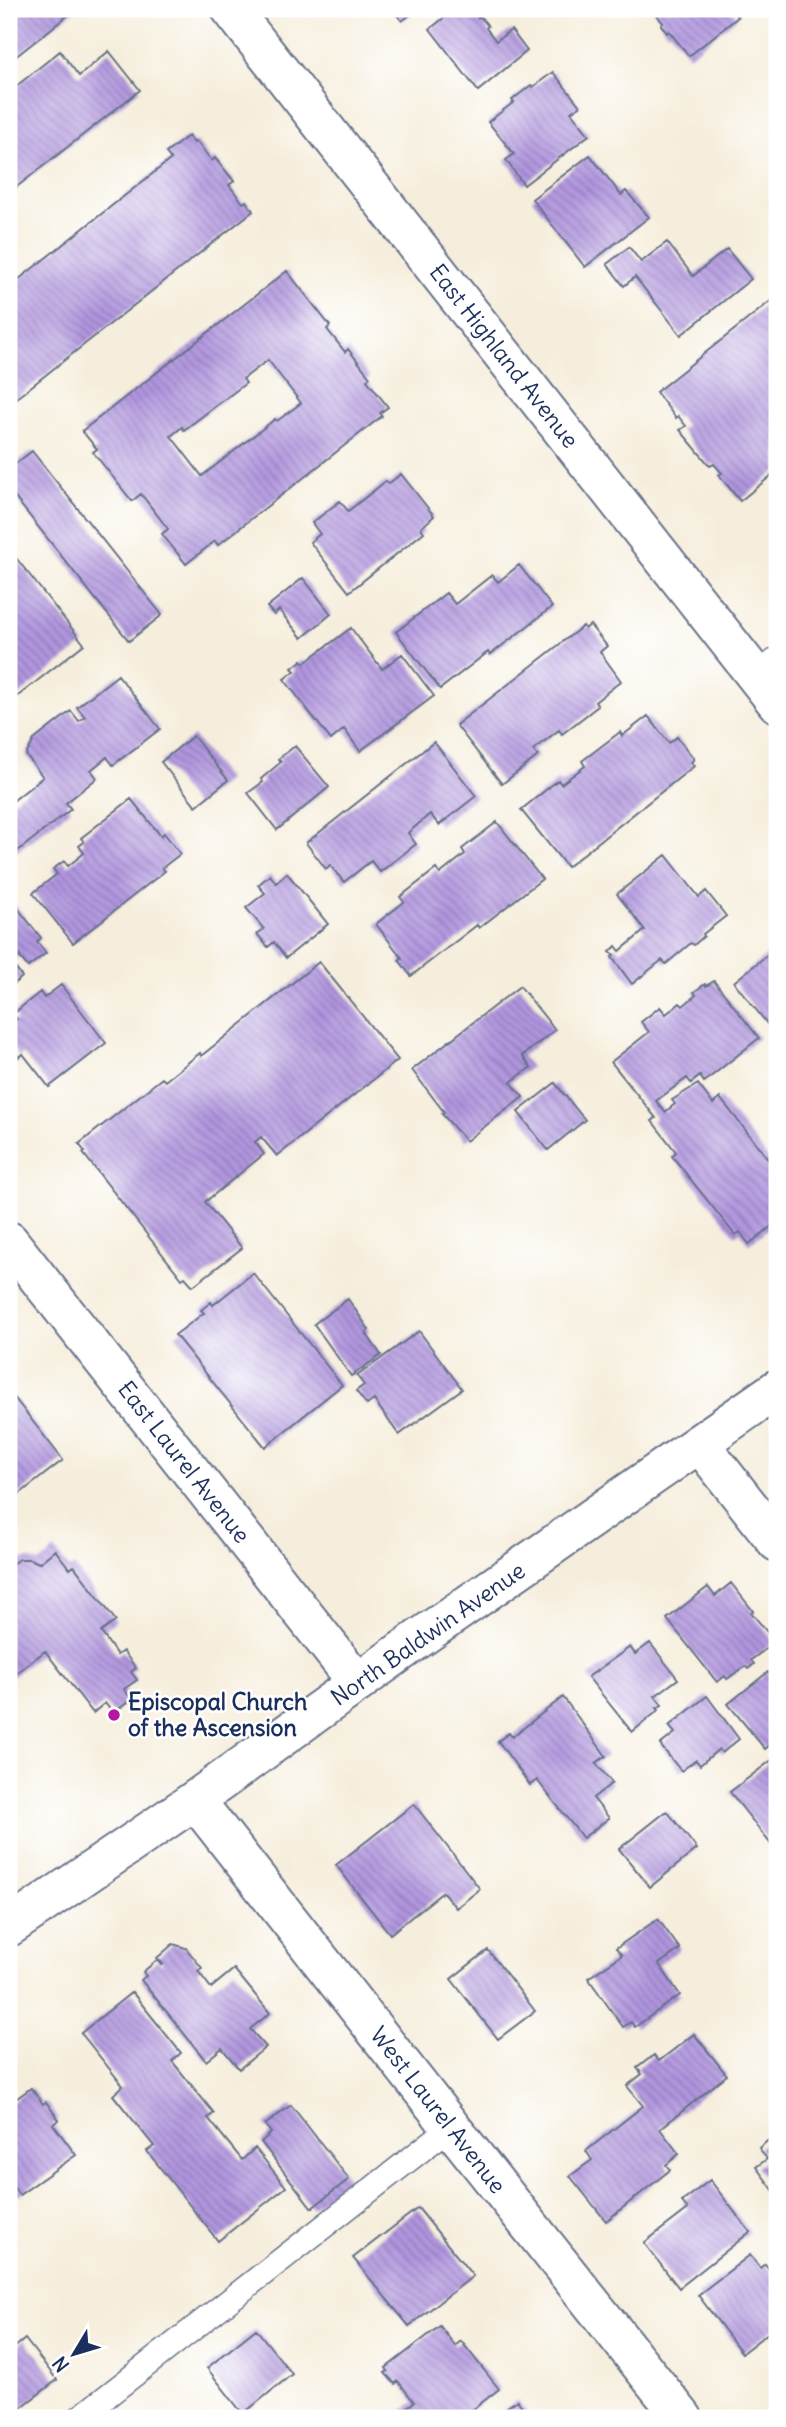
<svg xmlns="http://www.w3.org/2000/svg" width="786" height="2427" font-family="Delius,sans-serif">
	<defs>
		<pattern id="building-back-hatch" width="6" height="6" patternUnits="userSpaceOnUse" patternTransform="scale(1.75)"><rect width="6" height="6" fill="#b095de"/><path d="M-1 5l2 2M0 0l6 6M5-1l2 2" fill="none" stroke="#8e7ab7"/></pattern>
	</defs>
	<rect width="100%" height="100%" fill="#fff"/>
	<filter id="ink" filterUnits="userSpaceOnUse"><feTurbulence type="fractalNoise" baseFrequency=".0143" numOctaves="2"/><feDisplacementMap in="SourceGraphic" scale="14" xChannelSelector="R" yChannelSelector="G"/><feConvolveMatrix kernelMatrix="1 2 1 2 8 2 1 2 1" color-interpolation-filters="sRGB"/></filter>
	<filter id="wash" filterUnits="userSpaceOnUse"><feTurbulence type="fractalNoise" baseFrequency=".00686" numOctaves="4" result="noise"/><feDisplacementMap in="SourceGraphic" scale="28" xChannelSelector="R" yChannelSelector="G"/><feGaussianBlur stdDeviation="1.57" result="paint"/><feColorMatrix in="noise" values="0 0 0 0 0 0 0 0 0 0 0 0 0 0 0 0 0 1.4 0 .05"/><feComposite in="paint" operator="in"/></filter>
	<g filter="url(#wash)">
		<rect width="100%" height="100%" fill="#f6eedc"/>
		<g id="blocks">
			<path fill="url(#building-back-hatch)" fill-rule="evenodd" d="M 9,9 L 76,9 L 9,62 Z
				M 392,9 L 418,9 L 402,21 Z
				M 455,9 L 470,9 L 478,18 L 480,16 L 488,26 L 486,28 L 496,41 L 511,30 L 527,51 L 478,91 L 430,29 Z
				M 652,9 L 731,9 L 738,17 L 689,56 L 669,31 L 667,33 L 661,25 L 663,23 Z
				M 60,51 L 79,76 L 109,51 L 140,90 L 9,193 L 9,92 Z
				M 553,72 L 580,106 L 571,112 L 589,135 L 524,185 L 506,160 L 514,154 L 488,122 L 514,102 L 512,100 L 531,85 L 533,87 Z
				M 188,136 L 194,143 L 196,141 L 212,161 L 215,158 L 234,181 L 229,185 L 243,203 L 246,201 L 253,211 L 9,404 L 9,287 L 171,159 L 166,153 Z
				M 590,155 L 621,195 L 626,191 L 649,217 L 585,267 L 532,199 Z
				M 667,242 L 693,276 L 727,249 L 751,279 L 681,335 L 635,277 L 624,286 L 607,264 L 629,247 L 641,262 Z
				M 287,271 L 330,326 L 327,329 L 345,352 L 348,349 L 370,377 L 367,380 L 388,407 L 380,413 L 382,416 L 218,545 L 215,541 L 186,564 L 162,534 L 168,529 L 141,494 L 132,501 L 93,452 L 97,449 L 82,431 ZM 268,360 L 301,403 L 277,421 L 275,419 L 202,476 L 171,436 L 182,427 L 184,430 L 246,383 L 243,379 Z
				M 777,296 L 777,471 L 740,501 L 719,475 L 722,473 L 714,464 L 710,466 L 680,430 L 686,426 L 678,416 L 676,418 L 656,392 Z
				M 32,451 L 162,615 L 129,641 L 9,490 L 9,469 Z
				M 401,474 L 434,516 L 421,528 L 424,532 L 349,592 L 310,542 L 320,534 L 312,523 L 340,501 L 348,511 L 386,481 L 388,484 Z
				M 9,549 L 84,644 L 9,703 Z
				M 519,565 L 552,607 L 490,655 L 488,652 L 440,689 L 396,632 L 446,593 L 455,604 L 492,575 L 498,582 Z
				M 303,578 L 331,614 L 302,638 L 279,610 L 274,615 L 267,607 Z
				M 590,625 L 607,646 L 600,652 L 621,681 L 595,702 L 598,706 L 562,734 L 559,730 L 533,750 L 538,756 L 502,784 L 456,725 L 583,626 L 585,629 Z
				M 351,628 L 382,669 L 402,654 L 434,696 L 360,751 L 344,729 L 331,740 L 284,679 L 295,671 L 292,668 L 302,660 L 304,663 Z
				M 118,675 L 160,729 L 113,765 L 107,757 L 91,770 L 97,778 L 66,803 L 71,809 L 9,858 L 9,804 L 43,777 L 26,755 L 34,740 L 71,711 L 79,721 L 85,717 L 77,707 Z
				M 648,716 L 669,743 L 677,737 L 694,759 L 691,762 L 694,766 L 567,867 L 521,810 L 558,780 L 561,784 L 585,766 L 582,761 L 620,732 L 622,736 Z
				M 193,736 L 228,780 L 196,806 L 161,762 Z
				M 434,742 L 476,796 L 439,825 L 430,814 L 408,833 L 416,844 L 380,872 L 371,861 L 344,882 L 330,865 L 326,869 L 306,843 Z
				M 295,746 L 329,787 L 277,830 L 248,793 L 263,782 L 261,779 L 281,762 L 278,759 Z
				M 131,799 L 161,836 L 164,833 L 180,854 L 162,868 L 165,871 L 73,943 L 33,893 L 57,874 L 53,869 L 64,861 L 68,866 L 84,853 L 79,846 L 84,842 L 81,838 Z
				M 497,822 L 542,879 L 479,928 L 477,925 L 411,976 L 399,960 L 402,958 L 376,924 L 404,902 L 400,897 L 436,869 L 440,874 L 465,854 L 462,849 Z
				M 666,855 L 699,897 L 706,891 L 726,916 L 703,934 L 704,936 L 694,945 L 691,943 L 666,964 L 662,960 L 632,984 L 612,957 L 614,956 L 610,952 L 616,946 L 620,951 L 645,930 L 617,894 Z
				M 287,873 L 328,924 L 286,958 L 274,942 L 268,947 L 257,934 L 264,929 L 246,908 L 265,893 L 258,885 L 270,875 L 276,883 Z
				M 13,902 L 41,938 L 37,942 L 46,953 L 28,967 L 19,956 L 11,962 L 22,977 L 9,988 L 9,905 Z
				M 777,947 L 777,1036 L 734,982 Z
				M 319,962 L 398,1060 L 277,1156 L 261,1137 L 255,1142 L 264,1154 L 205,1202 L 242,1248 L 193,1286 L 185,1277 L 182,1279 L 83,1153 L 85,1152 L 79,1144 L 162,1078 L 165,1081 L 200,1053 L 201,1056 Z
				M 714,981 L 759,1038 L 704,1082 L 700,1076 L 691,1083 L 687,1078 L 656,1101 L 665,1112 L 675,1104 L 672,1100 L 698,1084 L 713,1104 L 720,1098 L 777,1170 L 777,1222 L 749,1244 L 740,1232 L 735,1235 L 672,1156 L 676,1152 L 652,1121 L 656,1118 L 611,1062 L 649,1032 L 641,1022 L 660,1007 L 666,1014 L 680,1003 L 683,1006 L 696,995 L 694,992 L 705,984 L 706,986 Z
				M 61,985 L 106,1043 L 49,1087 L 23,1054 L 19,1057 L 9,1044 L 9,1026 L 17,1019 L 13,1014 L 40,992 L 44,998 Z
				M 520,986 L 555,1030 L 522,1056 L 531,1067 L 511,1082 L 523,1097 L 466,1141 L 442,1114 L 444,1112 L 412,1070 Z
				M 555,1083 L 585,1120 L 548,1150 L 518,1112 Z
				M 253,1273 L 342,1385 L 265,1447 L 175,1335 L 204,1313 L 201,1310 L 211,1302 L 213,1305 Z
				M 348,1299 L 369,1330 L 366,1333 L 381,1355 L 351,1376 L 314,1324 Z
				M 419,1331 L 462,1389 L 399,1435 L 374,1400 L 367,1405 L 356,1391 L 364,1385 L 357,1376 Z
				M 9,1391 L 63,1460 L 9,1502 Z
				M 55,1550 L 70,1569 L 74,1566 L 116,1621 L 101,1632 L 117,1655 L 123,1651 L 136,1668 L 131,1672 L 137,1680 L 124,1689 L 132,1699 L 113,1713 L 105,1703 L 93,1713 L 45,1651 L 9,1679 L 9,1566 L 19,1559 L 30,1559 L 39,1563 Z
				M 731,1583 L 753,1611 L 751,1612 L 775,1642 L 751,1660 L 754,1664 L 748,1669 L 745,1666 L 727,1679 L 725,1676 L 717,1682 L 667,1619 L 708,1587 L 715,1596 Z
				M 650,1643 L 678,1679 L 655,1696 L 662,1705 L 657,1708 L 659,1710 L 632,1732 L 588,1677 L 630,1647 L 635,1654 Z
				M 768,1672 L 777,1684 L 777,1739 L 765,1749 L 728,1704 Z
				M 707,1696 L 739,1739 L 722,1753 L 719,1749 L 700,1765 L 696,1760 L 681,1771 L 660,1745 L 675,1733 L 669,1726 Z
				M 563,1697 L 606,1756 L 596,1763 L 612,1783 L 593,1798 L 609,1818 L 583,1838 L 537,1780 L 530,1785 L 498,1741 L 509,1733 L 512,1737 Z
				M 777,1756 L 777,1852 L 730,1792 Z
				M 414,1804 L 480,1889 L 456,1908 L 443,1892 L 390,1934 L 336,1865 Z
				M 667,1811 L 697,1849 L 650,1887 L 619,1849 Z
				M 658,1919 L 680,1949 L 659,1964 L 680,1995 L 635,2027 L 631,2022 L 623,2027 L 588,1978 L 622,1955 L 616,1948 Z
				M 173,1944 L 186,1948 L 202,1968 L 198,1971 L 211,1988 L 234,1969 L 270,2013 L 250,2029 L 266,2047 L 239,2069 L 222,2048 L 206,2061 L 141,1980 L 146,1976 L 143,1972 L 157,1960 L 161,1965 L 163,1964 L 157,1958 Z
				M 488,1950 L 535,2011 L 498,2039 L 451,1979 Z
				M 132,1992 L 181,2053 L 172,2061 L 214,2113 L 208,2118 L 242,2160 L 255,2148 L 286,2187 L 218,2241 L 147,2151 L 154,2146 L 113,2095 L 123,2086 L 81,2033 Z
				M 694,2034 L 727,2075 L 660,2129 L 679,2154 L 666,2165 L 670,2170 L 606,2221 L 570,2176 L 592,2160 L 586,2151 L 643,2106 L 627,2086 L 642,2074 L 637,2068 L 654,2055 L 659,2061 Z
				M 31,2088 L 43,2104 L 46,2102 L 59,2120 L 53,2124 L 76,2155 L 19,2195 L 9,2181 L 9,2104 Z
				M 291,2105 L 349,2179 L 312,2208 L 261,2142 L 271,2133 L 265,2125 Z
				M 777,2133 L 777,2195 L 756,2167 L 767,2159 L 759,2148 Z
				M 710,2180 L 750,2232 L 679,2288 L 644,2243 L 688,2209 L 682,2202 Z
				M 418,2208 L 473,2276 L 409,2326 L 353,2258 Z
				M 750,2255 L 760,2268 L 765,2264 L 777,2280 L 777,2326 L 742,2353 L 698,2295 Z
				M 440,2326 L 455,2346 L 461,2341 L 499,2389 L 462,2418 L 393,2418 L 414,2402 L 398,2381 L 395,2384 L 385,2373 L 388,2371 L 386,2368 Z
				M 256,2329 L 292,2374 L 243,2414 L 207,2368 Z
				M 25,2339 L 57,2380 L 10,2416 L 9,2352 Z
				M 517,2400 L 531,2418 L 493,2418 Z"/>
		</g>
	</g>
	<g filter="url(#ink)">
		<use href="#blocks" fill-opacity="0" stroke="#68728a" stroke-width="2"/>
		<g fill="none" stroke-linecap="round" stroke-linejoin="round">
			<g stroke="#68728a" stroke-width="26">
				<path id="lane" d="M 756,676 L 777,659
					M 79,2418 L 451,2127"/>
			</g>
			<g stroke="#68728a" stroke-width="42">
				<path id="street" d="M 231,9 L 777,703
					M 9,1241 L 358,1683
					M 700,1444 L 777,1542
					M 195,1800 L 451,2127 L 683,2418"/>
			</g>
			<g stroke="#68728a" stroke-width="42">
				<path id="secondary" d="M 9,1927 L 195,1800 L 417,1640 L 777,1389"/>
			</g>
			<use href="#lane" stroke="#fff" stroke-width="23"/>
			<use href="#street" stroke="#fff" stroke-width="38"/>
			<use href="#secondary" stroke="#fff" stroke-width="38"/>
		</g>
	</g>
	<circle fill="#b5179e" stroke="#fff" stroke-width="2.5" cx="114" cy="1715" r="7"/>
	<g text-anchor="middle" stroke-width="5" stroke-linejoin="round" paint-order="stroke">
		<g font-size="23" fill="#1b2f5e" stroke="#fff">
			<text transform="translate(504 356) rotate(52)" y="8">East Highland Avenue</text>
			<text transform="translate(184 1462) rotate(52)" y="8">East Laurel Avenue</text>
			<text transform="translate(428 1634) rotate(-35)" y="8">North Baldwin Avenue</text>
			<text transform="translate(438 2110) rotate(52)" y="8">West Laurel Avenue</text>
		</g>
		<g font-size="23" font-weight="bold" fill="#1b2f5e" stroke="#fff" text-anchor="start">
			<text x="128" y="1710">Episcopal Church<tspan x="128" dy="26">of the Ascension</tspan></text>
		</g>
	</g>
	<rect width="786" height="2427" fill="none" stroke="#fff" stroke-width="35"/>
	<g transform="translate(74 2354) rotate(232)" stroke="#ffffff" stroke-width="5" paint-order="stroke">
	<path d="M0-5L12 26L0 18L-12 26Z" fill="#1b2f5e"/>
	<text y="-10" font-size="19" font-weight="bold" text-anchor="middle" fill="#1b2f5e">N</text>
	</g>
</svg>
